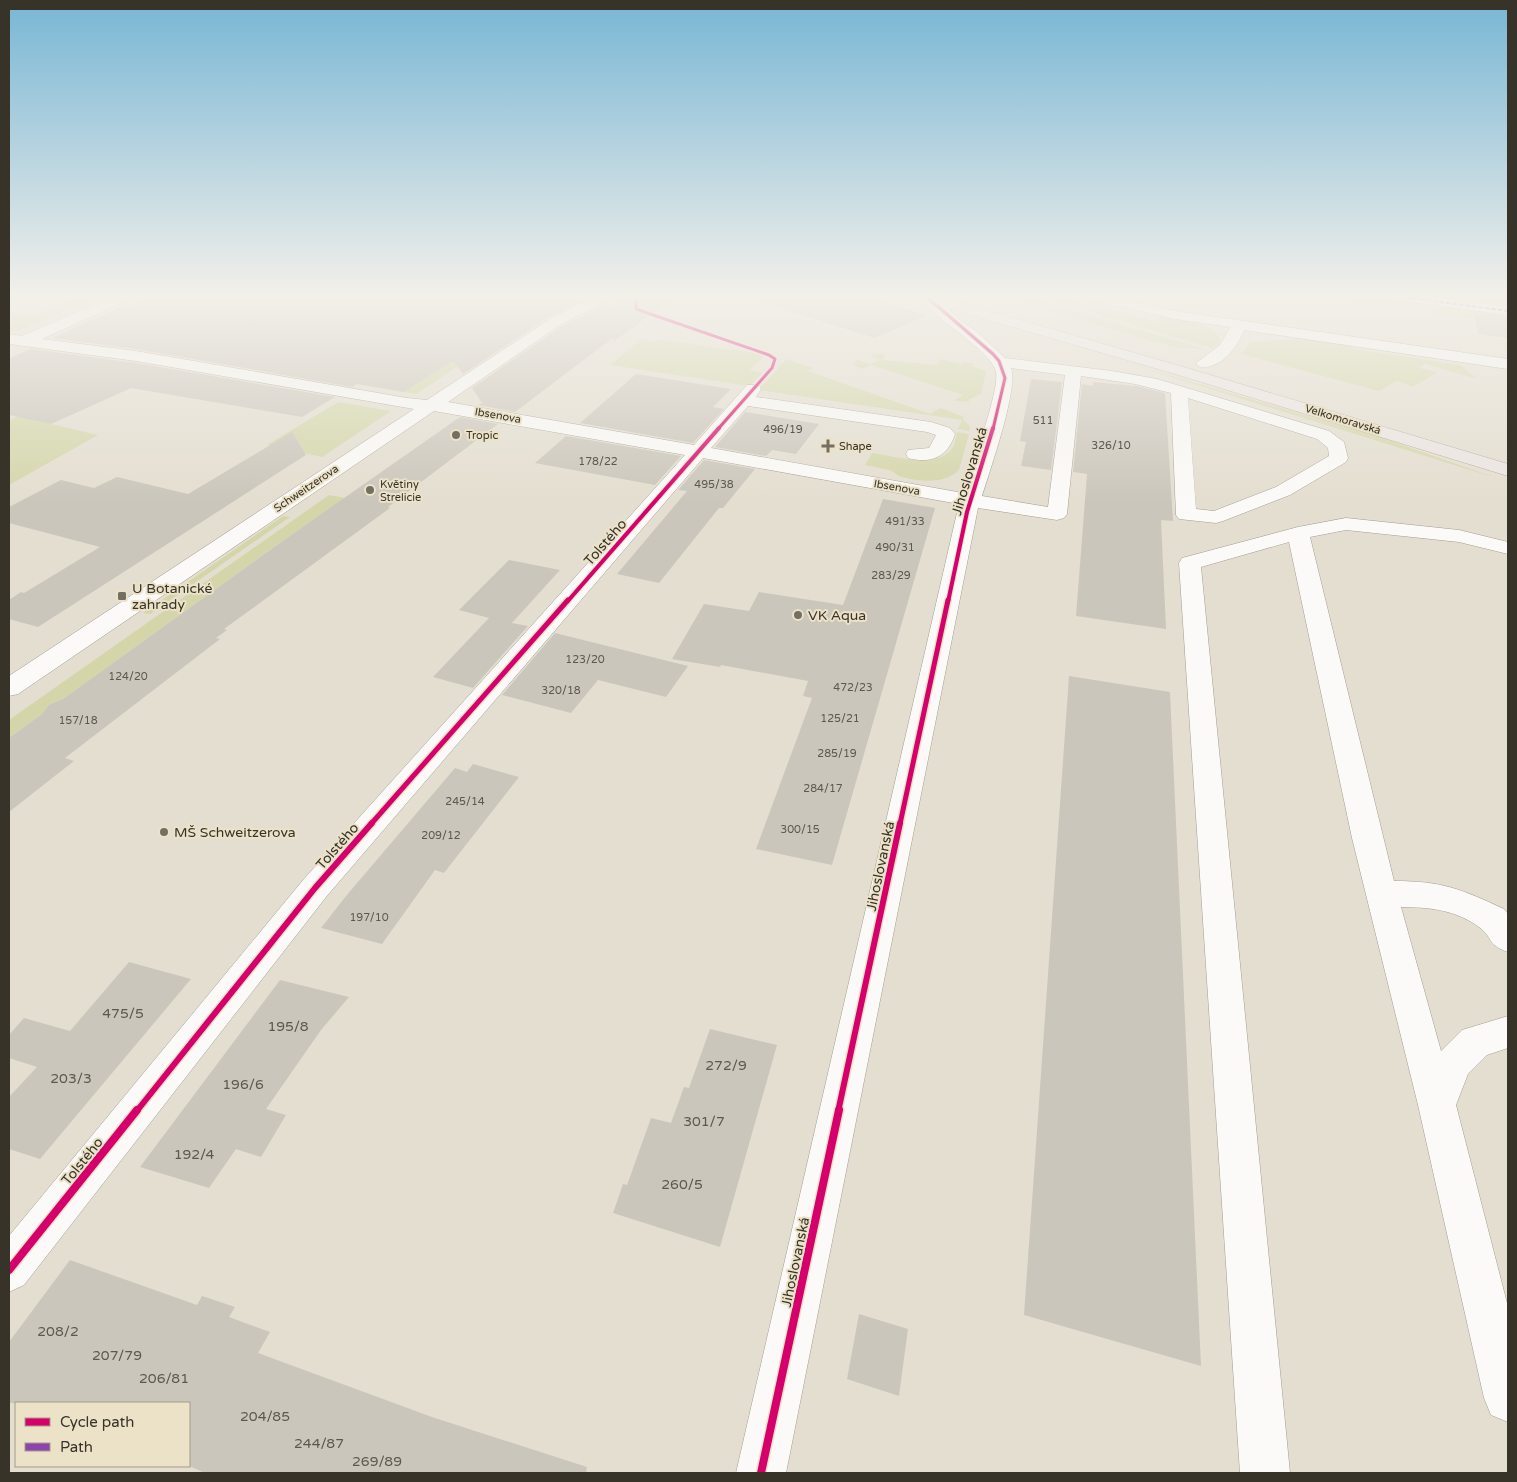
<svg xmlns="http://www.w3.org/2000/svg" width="1517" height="1482" font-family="'Varela Round',sans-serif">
	<rect width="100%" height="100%" fill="#e4ded0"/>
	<path fill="#d4d6aa" d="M 33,295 L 102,295 L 18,331 L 9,330 L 9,314 L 35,315 L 71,300 Z
		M 1004,295 L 1020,295 L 1205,349 L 1173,347 L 1069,317 Z
		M 1030,295 L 1050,295 L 1154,321 L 1160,317 C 1178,320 1211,320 1220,339 L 1219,344 L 1212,348 Z
		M 1331,295 L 1366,295 L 1508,314 L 1508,323 L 1330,299 Z
		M 510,324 L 519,326 L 416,394 L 404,392 Z
		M 1297,337 L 1348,344 L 1354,349 L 1461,365 L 1477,379 L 1425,364 L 1419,368 L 1438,372 L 1413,387 L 1397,381 L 1379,391 L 1241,354 L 1251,342 L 1296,339 Z
		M 656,339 L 761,354 L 763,357 L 750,370 L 762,373 L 749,386 L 610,365 L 641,340 L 653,342 Z
		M 880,354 L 885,354 L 883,360 L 937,365 L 940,359 L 962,364 L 963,362 L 973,363 L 972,366 L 986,371 L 981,394 L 968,400 L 970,402 L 954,401 L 963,395 L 871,365 L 862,369 L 854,365 L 857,360 L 870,364 L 880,360 L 870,355 Z
		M 786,359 L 813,368 L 808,371 L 930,414 L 940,408 L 964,417 L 963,420 L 969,425 L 970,431 L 958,429 L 962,420 L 759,390 Z
		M 1114,359 L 1380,437 L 1496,478 Z
		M 338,402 L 391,411 L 322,457 L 267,445 Z
		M 18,416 L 98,435 L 9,485 L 9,421 Z
		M 957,432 L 969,434 L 959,470 C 945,484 921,482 902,477 C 897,476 894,471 889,470 C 881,468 873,467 865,465 L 872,453 C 893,456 934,468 950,451 C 955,446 956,438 957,432 Z
		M 329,495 L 345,498 L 275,546 L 63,699 L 50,705 L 42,714 L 9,738 L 9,720 Z
		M 283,516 L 290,517 L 150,614 L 143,613 Z"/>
	<path fill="#cbc6bb" d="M 205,295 L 562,295 L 583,300 L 549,317 L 463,374 L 453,361 L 404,392 L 357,384 L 352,387 L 136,349 L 52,338 L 123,306 L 131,307 L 150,298 L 189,302 Z
		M 621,295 L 678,295 L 613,342 L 614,337 L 515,412 L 478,405 L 482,403 L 472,388 L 561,327 L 604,305 L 618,308 Z
		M 761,295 L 858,295 L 927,315 L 875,338 L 760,302 Z
		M 1471,295 L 1508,295 L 1508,305 L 1472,300 Z
		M 1474,312 L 1508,317 L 1508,338 L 1478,334 Z
		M 30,349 L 136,363 L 335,397 L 302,417 L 131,388 L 51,424 L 9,415 L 9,359 Z
		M 636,374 L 731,389 L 713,407 L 724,409 L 693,443 L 580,423 Z
		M 1031,379 L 1062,382 L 1051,470 L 1021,466 L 1026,442 L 1020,441 Z
		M 1093,382 L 1137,386 L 1165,393 L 1173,521 L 1161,520 L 1166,629 L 1076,616 L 1087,474 L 1073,472 L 1082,384 L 1093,386 Z
		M 745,412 L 819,424 L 796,454 L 772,450 L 766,456 L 715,447 Z
		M 460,417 L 498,424 L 388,507 L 390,508 L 224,629 L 227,630 L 216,638 L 220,639 L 65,758 L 74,761 L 9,812 L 9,738 L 42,714 L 49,705 L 63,699 L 274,547 Z
		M 292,432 L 306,455 L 38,627 L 9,619 L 9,600 L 21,592 L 24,593 L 100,547 L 9,523 L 9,507 L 61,480 L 94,488 L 117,477 L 188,494 Z
		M 566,436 L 681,456 L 655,485 L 535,463 Z
		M 704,460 L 755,469 L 723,508 L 719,508 L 659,583 L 617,574 L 687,491 L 678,490 Z
		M 883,499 L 935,508 L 832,865 L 756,849 L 812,698 L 803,696 L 808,681 L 721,665 L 720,667 L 672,659 L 704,604 L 749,611 L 759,592 L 843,605 Z
		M 509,560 L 560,570 L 512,623 L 528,626 L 473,688 L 433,677 L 489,618 L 459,610 Z
		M 555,633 L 688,666 L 666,697 L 598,680 L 571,713 L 502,695 Z
		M 1069,676 L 1170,692 L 1201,1366 L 1024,1315 Z
		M 473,764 L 519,777 L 444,873 L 435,870 L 382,944 L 321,928 L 346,896 L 455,768 L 467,772 Z
		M 129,962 L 191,979 L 40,1159 L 9,1149 L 9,1097 L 37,1067 L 9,1058 L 9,1035 L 24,1018 L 70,1031 Z
		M 280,980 L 349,997 L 321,1030 L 266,1109 L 286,1115 L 261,1157 L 236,1149 L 209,1188 L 140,1167 Z
		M 710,1029 L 777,1045 L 720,1247 L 613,1213 L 623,1184 L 627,1185 L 651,1118 L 671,1123 L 684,1087 L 689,1088 Z
		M 70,1260 L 197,1305 L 202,1296 L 235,1307 L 229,1317 L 270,1332 L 258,1353 L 432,1417 L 587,1467 L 586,1473 L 205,1473 L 189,1466 L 189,1403 L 9,1403 L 9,1342 Z
		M 859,1314 L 908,1329 L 899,1396 L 847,1379 Z"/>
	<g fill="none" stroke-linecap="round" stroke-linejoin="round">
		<g stroke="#a29e93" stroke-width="1">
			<path id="minor" d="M 116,295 L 134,295 L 132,298 L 42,339 L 136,351 L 407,398 L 427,400 L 550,319 L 596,295 L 614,295 L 612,298 L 560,325 L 448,402 L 694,445 L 747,385 L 759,385 L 761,389 L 756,397 L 931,422 L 950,428 L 955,434 C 948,457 931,464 908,458 L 906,454 L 908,450 L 929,448 L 936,435 L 927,432 L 748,406 L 711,448 L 963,493 C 970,472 1000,390 996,372 C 993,361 983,353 975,346 C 958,330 935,318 921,298 L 923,295 L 933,295 L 961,321 L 976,331 L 1005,358 L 1112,371 L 1157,379 L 1329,431 L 1344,442 L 1348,458 L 1346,462 L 1290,495 L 1223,521 L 1216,523 L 1179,519 L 1176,515 L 1171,393 L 1135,384 L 1081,376 L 1067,514 L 1064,518 L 1057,520 L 978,508 L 786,1473 L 736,1473 L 959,504 L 703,458 L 326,897 L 24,1285 L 9,1292 L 9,1236 L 304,879 L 685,455 L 434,411 L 18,694 L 9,696 L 9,676 L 414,409 L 136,361 L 9,344 L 9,334 L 22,336 ZM 1011,368 L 1065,375 L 1048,507 L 982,496 C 989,473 1019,388 1011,368 ZM 1188,398 L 1317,439 L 1328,448 L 1329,456 L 1276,487 L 1214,511 L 1196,509 Z
				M 1080,295 L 1105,295 L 1175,311 L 1508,359 L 1508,369 L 1244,330 C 1238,347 1219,372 1198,366 L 1196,363 L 1220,345 L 1230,327 L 1175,319 L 1082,298 Z
				M 1381,295 L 1419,295 L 1508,307 L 1508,315 L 1388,299 Z
				M 1346,518 L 1459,530 L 1508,542 L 1508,554 L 1459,542 L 1346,530 L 1310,537 L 1394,881 C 1442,881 1461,889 1504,909 L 1508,914 L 1508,952 C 1487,945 1493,937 1479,927 C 1456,910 1429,907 1401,907 L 1441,1051 L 1462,1030 L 1508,1016 L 1508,1048 L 1487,1055 L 1468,1074 L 1456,1105 L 1508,1307 L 1508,1422 L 1491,1415 L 1484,1398 L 1418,1105 L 1352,838 L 1289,542 L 1201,567 L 1290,1473 L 1240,1473 L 1179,563 L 1182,558 L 1298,527 Z"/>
		</g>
		<g stroke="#b2a39c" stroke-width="1">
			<path id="major" d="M 911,295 L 933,295 L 1187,368 L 1508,464 L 1508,476 L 1175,374 L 913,298 Z"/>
		</g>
		<use href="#minor" fill="#fbfaf8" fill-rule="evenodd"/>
		<use href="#major" fill="#ece5e3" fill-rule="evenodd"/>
		<path stroke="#8e44ad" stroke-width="2" stroke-dasharray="4.5 2" stroke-linecap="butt" d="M 1388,295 L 1508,311"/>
		<g stroke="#ece2c8" stroke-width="5">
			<path id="cycleway-far4" d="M 645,295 L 636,298 L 636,309 L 769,355 L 775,359 L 772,368 L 718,429
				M 928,298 L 993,354 L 999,361 L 1005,378 L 993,429"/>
		</g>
		<g stroke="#ece2c8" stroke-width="6">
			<path id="cycleway-far3" d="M 567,602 L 719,428
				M 948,602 L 967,512 L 993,428"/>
		</g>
		<g stroke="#ece2c8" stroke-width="8">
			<path id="cycleway-far2" d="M 371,824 L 568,600
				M 900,824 L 948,600"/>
		</g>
		<g stroke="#ece2c8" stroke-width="9">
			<path id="cycleway-far1" d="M 136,1112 L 315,888 L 372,823
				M 838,1112 L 900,823"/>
		</g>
		<g stroke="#ece2c8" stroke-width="11">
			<path id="cycleway" d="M 9,1270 L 137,1110
				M 761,1473 L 839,1110"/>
		</g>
		<use href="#cycleway-far4" stroke="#d6006c" stroke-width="3"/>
		<use href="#cycleway-far3" stroke="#d6006c" stroke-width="4"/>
		<use href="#cycleway-far2" stroke="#d6006c" stroke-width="5"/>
		<use href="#cycleway-far1" stroke="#d6006c" stroke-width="6"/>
		<use href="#cycleway" stroke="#d6006c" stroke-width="8"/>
	</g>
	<linearGradient id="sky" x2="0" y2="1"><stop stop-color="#78b6d5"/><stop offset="0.59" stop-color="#f3f0ea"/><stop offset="1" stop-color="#f3f0ea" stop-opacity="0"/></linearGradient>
	<rect width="1517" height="502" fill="url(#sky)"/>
	<g fill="#746f63" stroke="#ece2c8" stroke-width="2">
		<circle cx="456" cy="435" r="5"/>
		<path d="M825.5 438.5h5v5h5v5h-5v5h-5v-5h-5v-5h5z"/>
		<circle cx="370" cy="490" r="5"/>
		<rect x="117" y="591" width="10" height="10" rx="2.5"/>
		<circle cx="798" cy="615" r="5"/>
		<circle cx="164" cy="832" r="5"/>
	</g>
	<g text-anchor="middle" stroke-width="4" stroke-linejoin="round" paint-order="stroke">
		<g font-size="11" fill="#373329" stroke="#ece2c8">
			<text transform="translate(498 415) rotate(10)" y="4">Ibsenova</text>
			<text transform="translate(1343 419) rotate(17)" y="4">Velkomoravská</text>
			<text transform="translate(897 487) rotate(10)" y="4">Ibsenova</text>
			<text transform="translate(306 488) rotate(-34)" y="4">Schweitzerova</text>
		</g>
		<g font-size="11" fill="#5c584e">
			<text x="1043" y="424">511</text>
			<text x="783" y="433">496/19</text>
			<text x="1111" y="449">326/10</text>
			<text x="598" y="465">178/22</text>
			<text x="714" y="488">495/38</text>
			<text x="905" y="525">491/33</text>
			<text x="895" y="551">490/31</text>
			<text x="891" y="579">283/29</text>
			<text x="585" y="663">123/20</text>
			<text x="128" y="680">124/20</text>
			<text x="853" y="691">472/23</text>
			<text x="561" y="694">320/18</text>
			<text x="840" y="722">125/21</text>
			<text x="78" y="724">157/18</text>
			<text x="837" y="757">285/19</text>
			<text x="823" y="792">284/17</text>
			<text x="465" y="805">245/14</text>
			<text x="800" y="833">300/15</text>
			<text x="441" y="839">209/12</text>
			<text x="369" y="921">197/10</text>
		</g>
		<g font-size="11" fill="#373329" stroke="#ece2c8" text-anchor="start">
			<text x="466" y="439">Tropic</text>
			<text x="839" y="450">Shape</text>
			<text x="380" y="488">Květiny<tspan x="380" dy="13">Strelicie</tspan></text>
		</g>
		<g font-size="14" fill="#373329" stroke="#ece2c8">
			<text transform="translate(969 471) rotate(-73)" y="5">Jihoslovanská</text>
			<text transform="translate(605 542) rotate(-49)" y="5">Tolstého</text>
			<text transform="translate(337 846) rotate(-49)" y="5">Tolstého</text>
			<text transform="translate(880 866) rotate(-78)" y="5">Jihoslovanská</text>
			<text transform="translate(82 1161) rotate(-51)" y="5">Tolstého</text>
			<text transform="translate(795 1262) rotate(-78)" y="5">Jihoslovanská</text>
		</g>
		<g font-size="14" fill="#373329" stroke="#ece2c8" text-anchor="start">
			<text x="132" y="593">U Botanické<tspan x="132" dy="16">zahrady</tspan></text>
			<text x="808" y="620">VK Aqua</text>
			<text x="174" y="837">MŠ Schweitzerova</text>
		</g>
		<g font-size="14" fill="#5c584e">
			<text x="123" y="1018">475/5</text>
			<text x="288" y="1031">195/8</text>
			<text x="726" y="1070">272/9</text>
			<text x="71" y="1083">203/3</text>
			<text x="243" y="1089">196/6</text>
			<text x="704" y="1126">301/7</text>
			<text x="194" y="1159">192/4</text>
			<text x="682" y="1189">260/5</text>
			<text x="58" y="1336">208/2</text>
			<text x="117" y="1360">207/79</text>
			<text x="164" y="1383">206/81</text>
			<text x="265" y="1421">204/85</text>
			<text x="319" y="1448">244/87</text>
			<text x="377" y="1466">269/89</text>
		</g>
	</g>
	<rect width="1517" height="1482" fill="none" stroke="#373329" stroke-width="20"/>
	<rect x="15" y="1402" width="175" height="65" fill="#ece2c8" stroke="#a49c88"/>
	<rect x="25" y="1418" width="25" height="8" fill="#d6006c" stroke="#a49c88"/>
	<text x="60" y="1427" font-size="15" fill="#373329">Cycle path</text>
	<rect x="25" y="1443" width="25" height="8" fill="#8e44ad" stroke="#a49c88"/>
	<text x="60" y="1452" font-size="15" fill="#373329">Path</text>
</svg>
